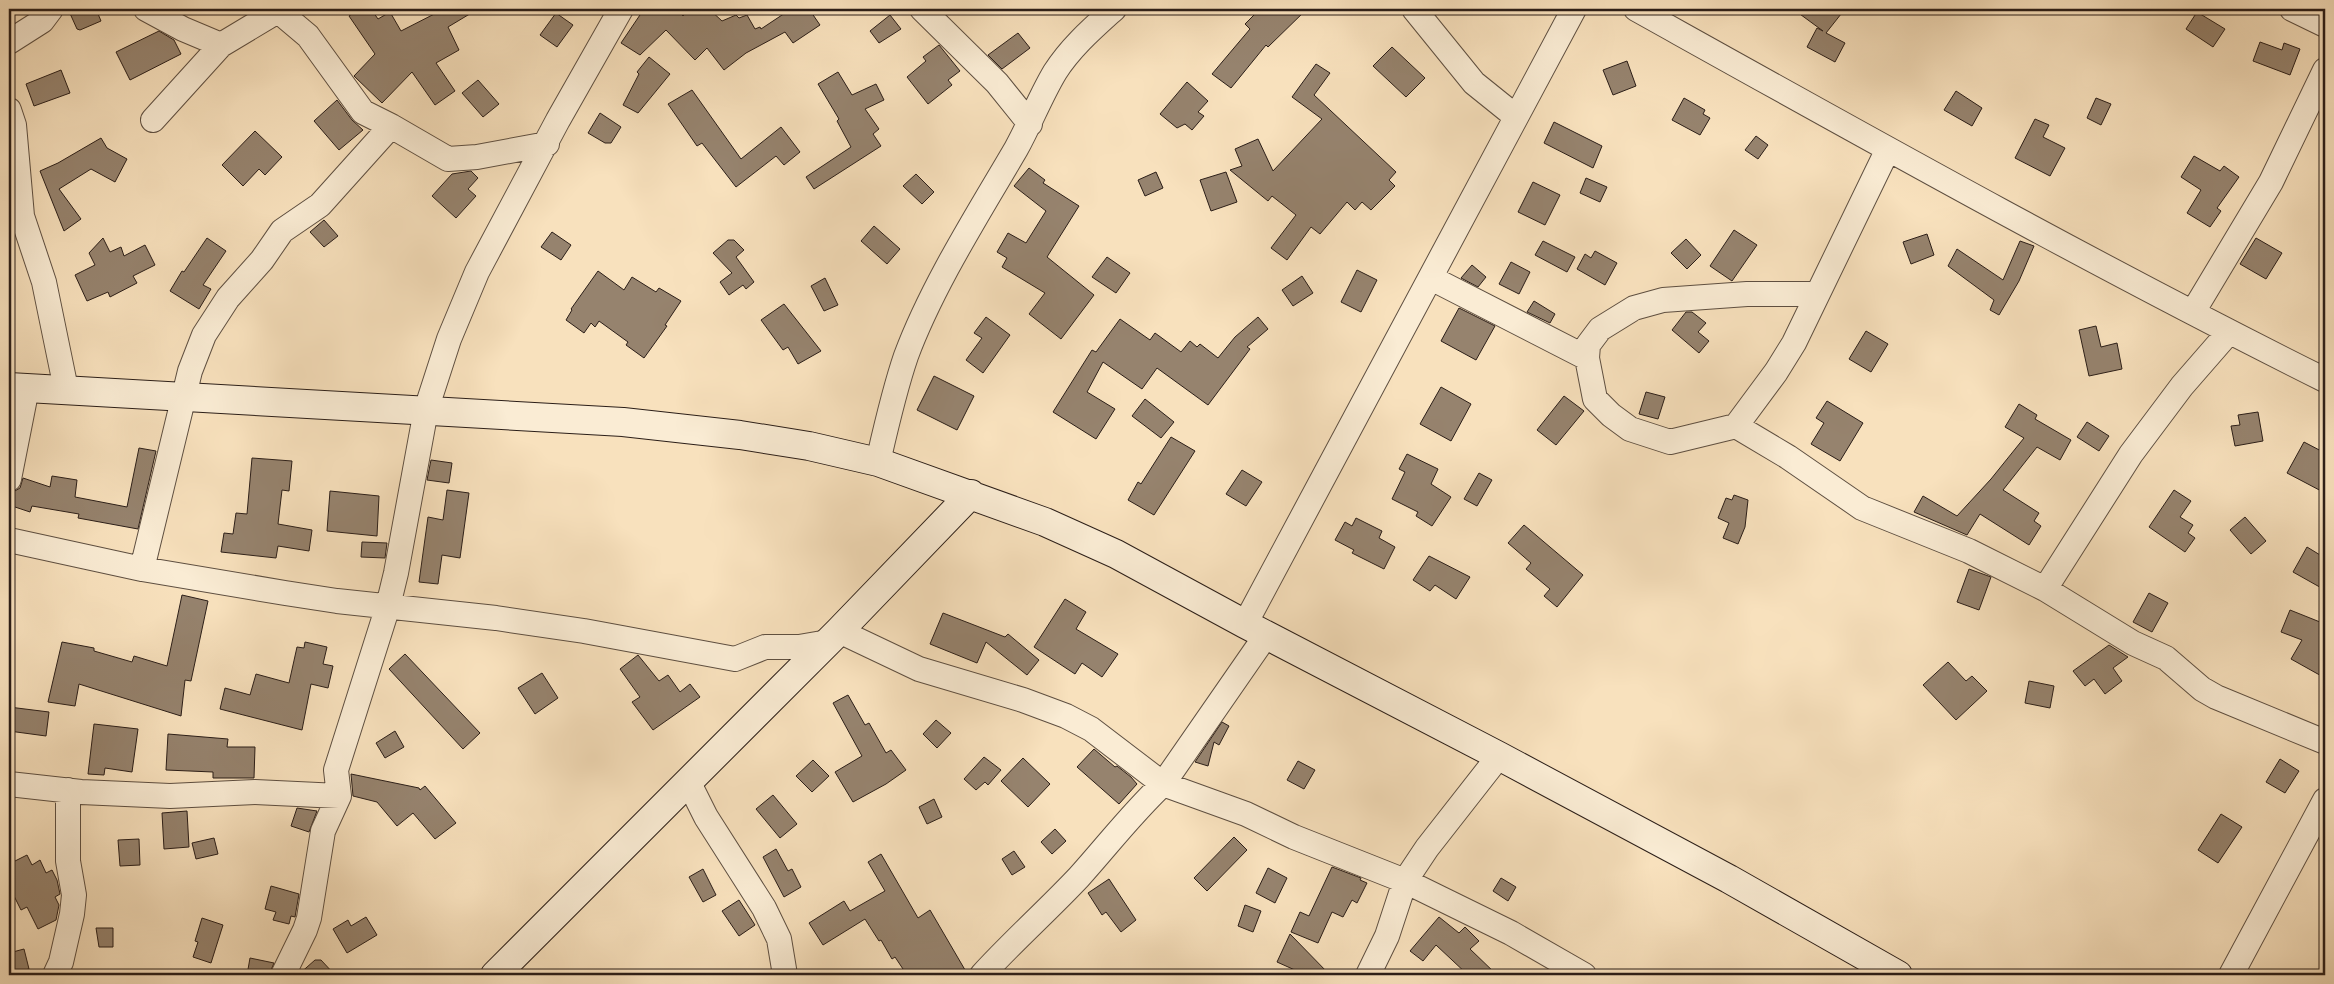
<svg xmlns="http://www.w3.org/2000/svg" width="2334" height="984" font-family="Vollkorn,serif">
	<rect width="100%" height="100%" fill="#f8e1bd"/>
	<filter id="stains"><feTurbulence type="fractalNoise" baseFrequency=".004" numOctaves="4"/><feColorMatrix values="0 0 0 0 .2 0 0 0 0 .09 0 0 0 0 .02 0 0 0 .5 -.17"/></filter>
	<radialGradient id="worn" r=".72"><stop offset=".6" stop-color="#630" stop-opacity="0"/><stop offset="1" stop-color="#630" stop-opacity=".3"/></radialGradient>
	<path fill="#96836e" stroke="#2b1e18" d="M 68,9 L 96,9 L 101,21 L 80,30 L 77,29 Z
		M 359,9 L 371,9 L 378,19 L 390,12 L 401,31 L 444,9 L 478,9 L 448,27 L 459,50 L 436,63 L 455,91 L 435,105 L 412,72 L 382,103 L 354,76 L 375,54 L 349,16 Z
		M 644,9 L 676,9 L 683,16 L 690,9 L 709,9 L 722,21 L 736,15 L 739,18 L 747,15 L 755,29 L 760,27 L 761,29 L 791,9 L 809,9 L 820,25 L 793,43 L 785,32 L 746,53 L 724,70 L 707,48 L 695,60 L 666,30 L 640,55 L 621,43 Z
		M 1260,9 L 1307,9 L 1268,47 L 1266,45 L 1231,88 L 1212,74 L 1250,29 L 1245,24 Z
		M 1793,9 L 1845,9 L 1826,33 L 1845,43 L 1835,62 L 1807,47 L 1817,28 L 1823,31 Z
		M 2197,12 L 2225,29 L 2213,47 L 2186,29 Z
		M 556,13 L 573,25 L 557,47 L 540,35 Z
		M 890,15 L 901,29 L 879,43 L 870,31 Z
		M 159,31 L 174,40 L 181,54 L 130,80 L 116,52 Z
		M 1018,33 L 1030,48 L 1002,69 L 988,55 Z
		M 2260,42 L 2282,50 L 2284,43 L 2300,49 L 2290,75 L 2253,61 Z
		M 939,45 L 960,71 L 948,80 L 952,85 L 928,104 L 907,77 L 926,61 L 923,57 Z
		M 1392,47 L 1425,78 L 1406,97 L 1373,66 Z
		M 649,57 L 670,74 L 638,113 L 623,105 L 639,74 L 637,72 Z
		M 1627,61 L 1636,86 L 1613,95 L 1603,70 Z
		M 1316,64 L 1330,73 L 1314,95 L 1396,172 L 1389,180 L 1395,186 L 1371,210 L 1362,202 L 1355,210 L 1347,202 L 1320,234 L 1311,227 L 1287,260 L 1271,248 L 1296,215 L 1272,196 L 1268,201 L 1230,170 L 1242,166 L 1235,149 L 1258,139 L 1273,171 L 1322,119 L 1292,97 Z
		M 61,70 L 70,93 L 34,106 L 26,84 Z
		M 838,72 L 852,95 L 876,84 L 884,100 L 865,109 L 879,129 L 873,134 L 881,146 L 814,189 L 806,177 L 851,147 L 837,121 L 839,119 L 818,84 Z
		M 478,80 L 499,104 L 483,117 L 462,93 Z
		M 1187,82 L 1208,101 L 1198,112 L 1204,116 L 1192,130 L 1185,124 L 1177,128 L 1160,114 Z
		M 692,90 L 741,159 L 781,127 L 800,152 L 784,165 L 776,156 L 736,187 L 702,143 L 697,146 L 668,104 Z
		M 1956,91 L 1982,108 L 1972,126 L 1944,110 Z
		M 1684,98 L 1705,110 L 1703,114 L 1710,118 L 1700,135 L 1672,120 Z
		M 2096,98 L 2111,104 L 2101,125 L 2087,118 Z
		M 337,100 L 352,120 L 363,130 L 339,150 L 314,121 Z
		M 600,113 L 621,127 L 611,143 L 605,143 L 588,133 Z
		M 2035,119 L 2049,125 L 2043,137 L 2065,148 L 2050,176 L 2015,158 Z
		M 1554,122 L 1602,146 L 1593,168 L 1544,143 Z
		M 255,131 L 282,157 L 265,175 L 259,169 L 243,186 L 222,165 Z
		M 1756,136 L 1768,145 L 1758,159 L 1745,150 Z
		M 101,138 L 107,148 L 127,159 L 115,182 L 91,169 L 59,189 L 81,219 L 64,231 L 40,171 L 58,163 Z
		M 2194,156 L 2220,171 L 2224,166 L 2239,177 L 2217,208 L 2221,211 L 2210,227 L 2187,213 L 2201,190 L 2181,177 Z
		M 1029,168 L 1045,180 L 1043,183 L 1079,206 L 1047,257 L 1094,295 L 1061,339 L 1029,314 L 1045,293 L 1002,267 L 1007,258 L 997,252 L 1008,233 L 1026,243 L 1046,211 L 1014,186 Z
		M 471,171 L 478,178 L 468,189 L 476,196 L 456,218 L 432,196 L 452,174 Z
		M 1156,172 L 1163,188 L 1145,196 L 1138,180 Z
		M 1226,172 L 1237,202 L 1211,211 L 1200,180 Z
		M 916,174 L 934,192 L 922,204 L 903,186 Z
		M 1586,178 L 1607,187 L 1600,202 L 1580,193 Z
		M 1533,182 L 1560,195 L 1545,225 L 1518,212 Z
		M 324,220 L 338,236 L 324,247 L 310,232 Z
		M 874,226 L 900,249 L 887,264 L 861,241 Z
		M 1734,230 L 1757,245 L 1732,281 L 1710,266 Z
		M 552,232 L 571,245 L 561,260 L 541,247 Z
		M 1927,234 L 1934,255 L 1911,264 L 1903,242 Z
		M 103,238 L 110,252 L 121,247 L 124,256 L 145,245 L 155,265 L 133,276 L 137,283 L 110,297 L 108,292 L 87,301 L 75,275 L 95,265 L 89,253 Z
		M 207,238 L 226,251 L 203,285 L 211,289 L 199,309 L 170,291 L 182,271 L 184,272 Z
		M 2256,238 L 2282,253 L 2266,279 L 2240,264 Z
		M 1686,239 L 1701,255 L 1687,269 L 1671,253 Z
		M 728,240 L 734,240 L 744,250 L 736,257 L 754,282 L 746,289 L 743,285 L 729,295 L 720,282 L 732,273 L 713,253 Z
		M 1543,241 L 1575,257 L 1567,272 L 1535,255 Z
		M 2020,241 L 2034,246 L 2019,281 L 1999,315 L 1990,310 L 1994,300 L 1948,266 L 1957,249 L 2003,280 Z
		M 1595,251 L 1617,263 L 1605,285 L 1577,269 L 1585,254 L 1591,258 Z
		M 1107,257 L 1130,273 L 1116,293 L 1092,277 Z
		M 1511,262 L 1530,272 L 1519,294 L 1499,284 Z
		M 1472,265 L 1486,277 L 1478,287 L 1461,278 Z
		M 1357,270 L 1377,280 L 1361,312 L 1341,302 Z
		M 598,271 L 624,290 L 632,277 L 656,292 L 659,288 L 681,301 L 665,325 L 667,326 L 644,358 L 626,345 L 628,342 L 599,321 L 595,327 L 591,323 L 584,333 L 566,320 L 572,310 L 571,309 Z
		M 1302,276 L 1313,293 L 1293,306 L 1282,290 Z
		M 825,278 L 838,305 L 824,311 L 811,286 Z
		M 1534,301 L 1555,314 L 1550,323 L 1527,312 Z
		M 784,304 L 821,351 L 798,364 L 788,347 L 783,350 L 761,320 Z
		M 1459,308 L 1495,326 L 1476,360 L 1441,341 Z
		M 1686,312 L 1692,312 L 1706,323 L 1698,332 L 1709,341 L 1699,353 L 1672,330 Z
		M 986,317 L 1010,335 L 983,373 L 966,360 L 982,338 L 974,333 Z
		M 1258,317 L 1268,329 L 1247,347 L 1250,349 L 1208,405 L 1157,368 L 1142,389 L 1103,362 L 1087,392 L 1115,409 L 1096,439 L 1053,412 L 1092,350 L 1096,352 L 1120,319 L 1150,340 L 1155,333 L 1181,352 L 1190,341 L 1197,347 L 1200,344 L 1218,358 L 1235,337 Z
		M 2096,326 L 2101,347 L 2117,343 L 2122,369 L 2089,376 L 2079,330 Z
		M 1866,331 L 1888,344 L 1871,372 L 1849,359 Z
		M 934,376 L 974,396 L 957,430 L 917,410 Z
		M 1441,387 L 1471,404 L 1451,441 L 1420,424 Z
		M 1646,392 L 1665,397 L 1658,419 L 1639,414 Z
		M 1564,396 L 1584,411 L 1556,445 L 1537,430 Z
		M 1145,399 L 1174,422 L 1161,438 L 1132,416 Z
		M 1827,401 L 1863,423 L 1840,461 L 1811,444 L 1824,423 L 1816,418 Z
		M 2019,404 L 2037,415 L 2035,419 L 2071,440 L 2060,460 L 2037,447 L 2003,490 L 2039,513 L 2034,521 L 2041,526 L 2029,545 L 1980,514 L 1967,535 L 1914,512 L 1923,496 L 1957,516 L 1991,479 L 2024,438 L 2005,427 Z
		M 2258,412 L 2263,441 L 2235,446 L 2231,426 L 2240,425 L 2238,415 Z
		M 2087,422 L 2109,436 L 2099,451 L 2077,437 Z
		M 1171,437 L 1195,451 L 1154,515 L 1128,500 L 1138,482 L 1141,484 Z
		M 2304,442 L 2325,453 L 2325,493 L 2287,473 Z
		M 139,448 L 156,451 L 138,529 L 78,518 L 79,514 L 32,506 L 30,512 L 9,505 L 13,492 L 20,488 L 23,478 L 50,487 L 52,476 L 77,480 L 75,497 L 127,507 Z
		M 1407,454 L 1438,469 L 1431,484 L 1451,497 L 1432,526 L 1416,516 L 1418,512 L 1392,499 L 1405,472 L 1399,469 Z
		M 252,458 L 292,461 L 289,491 L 282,490 L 278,524 L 312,530 L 309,551 L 278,546 L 276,558 L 221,552 L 224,533 L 233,534 L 236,513 L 247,514 Z
		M 431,460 L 452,463 L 449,483 L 427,480 Z
		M 1242,470 L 1262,482 L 1246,506 L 1226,494 Z
		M 1479,473 L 1492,480 L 1477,506 L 1464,499 Z
		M 447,490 L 469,493 L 460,558 L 442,555 L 438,584 L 419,582 L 428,517 L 443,520 Z
		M 2174,490 L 2191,501 L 2180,517 L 2193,525 L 2188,533 L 2195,538 L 2185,552 L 2149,527 Z
		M 330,491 L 379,496 L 377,536 L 327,531 Z
		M 1734,495 L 1748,500 L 1745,527 L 1738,544 L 1723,538 L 1729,523 L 1718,518 L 1726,498 L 1732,500 Z
		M 2245,517 L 2266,541 L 2251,554 L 2230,530 Z
		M 1356,518 L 1382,531 L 1379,538 L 1395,547 L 1384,569 L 1352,553 L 1354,550 L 1335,540 L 1345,522 L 1352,526 Z
		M 1524,525 L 1583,575 L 1557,607 L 1544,596 L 1550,589 L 1526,569 L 1531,563 L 1508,543 Z
		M 362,542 L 387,543 L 385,558 L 361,557 Z
		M 2307,547 L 2325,558 L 2325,590 L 2293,572 Z
		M 1429,556 L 1470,577 L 1456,599 L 1435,585 L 1430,591 L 1413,580 Z
		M 1969,569 L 1991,577 L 1979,610 L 1957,602 Z
		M 2149,593 L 2168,603 L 2152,632 L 2133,622 Z
		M 182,595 L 208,601 L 191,681 L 185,680 L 181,716 L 79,684 L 75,706 L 48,702 L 62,642 L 94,648 L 94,651 L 132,662 L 134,656 L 167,666 Z
		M 1065,599 L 1086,612 L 1076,629 L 1118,654 L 1102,677 L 1082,663 L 1075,674 L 1034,647 Z
		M 2290,610 L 2325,624 L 2325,678 L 2291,659 L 2302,640 L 2281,632 Z
		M 943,613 L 1005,637 L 1008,634 L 1039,660 L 1027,675 L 986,642 L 977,663 L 930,644 Z
		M 305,642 L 327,647 L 323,664 L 333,666 L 328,688 L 311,684 L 302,730 L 220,709 L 225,688 L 250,695 L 256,674 L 289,683 L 297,647 L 304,648 Z
		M 2109,645 L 2128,657 L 2113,668 L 2122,681 L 2105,694 L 2094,679 L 2085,686 L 2073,671 Z
		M 405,654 L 480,733 L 463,749 L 389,669 Z
		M 638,655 L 659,681 L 668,675 L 680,692 L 690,684 L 700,697 L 653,730 L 632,702 L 640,697 L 620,669 Z
		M 1948,662 L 1966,681 L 1972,676 L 1987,691 L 1956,720 L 1923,685 Z
		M 542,673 L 558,698 L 535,714 L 518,688 Z
		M 2029,681 L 2054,686 L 2050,708 L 2025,703 Z
		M 848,695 L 865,725 L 869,723 L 886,753 L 891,750 L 906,770 L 886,784 L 853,802 L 835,772 L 862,756 L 833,703 Z
		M 9,707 L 49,712 L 46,736 L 9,731 Z
		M 936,720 L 951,733 L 937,748 L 923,734 Z
		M 1222,722 L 1229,726 L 1219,745 L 1214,742 L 1208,766 L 1195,762 Z
		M 94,724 L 138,729 L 132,772 L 105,768 L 104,775 L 88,774 Z
		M 395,731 L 404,747 L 385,758 L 376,743 Z
		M 168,734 L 228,739 L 227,747 L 255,747 L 254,778 L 213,778 L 213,772 L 166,770 Z
		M 1094,749 L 1115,767 L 1117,766 L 1131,777 L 1137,784 L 1119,804 L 1077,767 Z
		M 984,757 L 1001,770 L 988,785 L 985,782 L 976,790 L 964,779 Z
		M 1023,758 L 1050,784 L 1028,807 L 1001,781 Z
		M 2280,759 L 2299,771 L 2285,793 L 2266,782 Z
		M 813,760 L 829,776 L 812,792 L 796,776 Z
		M 1298,761 L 1315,770 L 1304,789 L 1287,780 Z
		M 351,774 L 419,788 L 420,790 L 425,786 L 456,823 L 435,839 L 413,813 L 397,826 L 377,802 L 353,796 Z
		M 773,795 L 797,824 L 780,838 L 756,809 Z
		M 934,799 L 942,817 L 927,824 L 919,807 Z
		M 297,808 L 317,811 L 309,832 L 291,826 Z
		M 187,811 L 189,847 L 164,849 L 162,813 Z
		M 2221,814 L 2242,827 L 2218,863 L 2198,850 Z
		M 1055,829 L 1066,841 L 1052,854 L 1041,842 Z
		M 1234,837 L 1247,850 L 1207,891 L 1194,878 Z
		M 214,838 L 218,854 L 196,859 L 192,843 Z
		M 139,839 L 140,865 L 120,866 L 118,840 Z
		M 776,849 L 788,871 L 792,869 L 801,887 L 784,897 L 763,857 Z
		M 1014,851 L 1025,867 L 1012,875 L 1002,859 Z
		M 881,854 L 918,918 L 930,910 L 968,975 L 907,975 L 895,957 L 892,959 L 881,940 L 879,941 L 865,919 L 823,945 L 809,923 L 844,901 L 850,911 L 885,891 L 868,862 Z
		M 27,855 L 32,865 L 40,860 L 46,873 L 52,870 L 57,880 L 60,894 L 55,897 L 59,905 L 56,920 L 38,929 L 27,907 L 21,910 L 9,886 L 9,864 Z
		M 1332,867 L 1361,878 L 1360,880 L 1367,883 L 1357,903 L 1352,900 L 1343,917 L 1332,912 L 1318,943 L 1291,932 L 1300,912 L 1309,916 Z
		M 1268,868 L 1287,878 L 1275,903 L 1256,893 Z
		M 703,869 L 716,895 L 703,902 L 689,877 Z
		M 1501,878 L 1516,887 L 1508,901 L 1493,891 Z
		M 1109,879 L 1136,920 L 1121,932 L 1106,912 L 1102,915 L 1088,893 Z
		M 271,886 L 299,894 L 295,917 L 291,916 L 289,924 L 273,920 L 276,912 L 265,909 Z
		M 739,900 L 755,925 L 739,936 L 722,911 Z
		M 1245,905 L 1261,911 L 1253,932 L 1238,926 Z
		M 366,917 L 377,935 L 347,953 L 333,929 L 348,920 L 351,926 Z
		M 1439,917 L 1459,933 L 1465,927 L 1479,941 L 1470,949 L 1497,975 L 1468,975 L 1436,945 L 1423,961 L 1410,951 Z
		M 202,918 L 223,925 L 211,963 L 193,957 L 198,942 L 195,941 Z
		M 96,928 L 113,928 L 113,947 L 99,947 Z
		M 1290,934 L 1330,975 L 1306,975 L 1277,962 Z
		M 24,949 L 29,969 L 9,973 L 9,953 Z
		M 250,958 L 274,963 L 269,975 L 247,975 Z
		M 315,960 L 321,960 L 335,975 L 298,975 Z"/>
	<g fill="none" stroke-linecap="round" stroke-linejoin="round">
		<g stroke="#5e4f41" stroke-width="26">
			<path id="street" d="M 146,9 L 183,29 L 221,45 L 281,9
				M 276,9 L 308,36 L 363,112 L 391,126 L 448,159 L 477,157 L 547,144
				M 922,9 L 997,83 L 1030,124
				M 1414,9 L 1474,83 L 1515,116
				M 1636,9 C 1864,136 2092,264 2325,380
				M 2292,9 L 2325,25
				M 9,42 L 42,21 L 51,9
				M 9,110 L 14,125 L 22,216 L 44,282 L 66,389
				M 153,120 L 221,45
				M 1431,278 L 1587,358
				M 1817,294 L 1747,294 L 1663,300 L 1634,308 L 1600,329 L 1588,345 L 1587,358 L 1595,399 L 1611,415 L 1630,429 L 1670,442 L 1736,426 L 1776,372 L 1794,343 L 1888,149
				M 2193,312 L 2271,182 L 2325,70
				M 1736,426 L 1788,457 L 1862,508 L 1969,551 L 2045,589 L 2133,643 L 2166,658 L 2202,689 L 2216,697 L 2325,742
				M 878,462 C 886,427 894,391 906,356 C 932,286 978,214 1016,149 C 1030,124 1040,97 1055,72 C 1071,47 1093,28 1114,9
				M 9,479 L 27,388
				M 9,540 L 142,569 L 285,593 L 337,601 L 496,618 L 584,631 L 735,659 L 765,647 L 799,647 L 828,642
				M 142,569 L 190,371 L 204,335 L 228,298 L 262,260 L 282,231 L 320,205 L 391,126
				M 2045,589 L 2131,454 L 2182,386 L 2229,332
				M 1245,624 L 1574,9
				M 839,631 L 919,669 L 1023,700 L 1066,716 L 1091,729 L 1163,784 L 1246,814 L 1294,837 L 1405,881 L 1511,933 L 1584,975
				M 688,781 L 706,817 L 764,908 L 779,939 L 785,975
				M 9,784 L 81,792 L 170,796 L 255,792 L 339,796
				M 55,975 L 61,962 L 72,914 L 74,895 L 68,861 L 68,790
				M 283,975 L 305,930 L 309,918 L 323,831 L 339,796 L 336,770 L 388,606 L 396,573 L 426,410 L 449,339 L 477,272 L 558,120 L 621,9
				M 982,975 C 1013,941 1047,911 1079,877 C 1107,846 1132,813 1163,784 L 1267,634
				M 1368,975 L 1387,936 L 1405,881 L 1427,848 L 1499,756
				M 2231,975 L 2325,800"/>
		</g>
		<g stroke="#2b1e18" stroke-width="30">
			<path id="secondary" d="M 9,387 L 623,422 L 740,435 L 809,446 L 878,462 L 1045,522 L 1116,554 L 1245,624 L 1499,756 L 1729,879 L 1898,975
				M 495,975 L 839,631 L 971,494"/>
		</g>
		<use href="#street" stroke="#faecd4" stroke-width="24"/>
		<use href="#secondary" stroke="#faecd4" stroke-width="28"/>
	</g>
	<rect width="2334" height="984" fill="none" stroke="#f8e1bd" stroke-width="30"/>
	<rect x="10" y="10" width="2314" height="964" fill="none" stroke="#2b1e18" stroke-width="2.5"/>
	<rect x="15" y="15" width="2304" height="954" fill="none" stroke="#2b1e18"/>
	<rect width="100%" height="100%" filter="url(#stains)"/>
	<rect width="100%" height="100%" fill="url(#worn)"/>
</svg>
